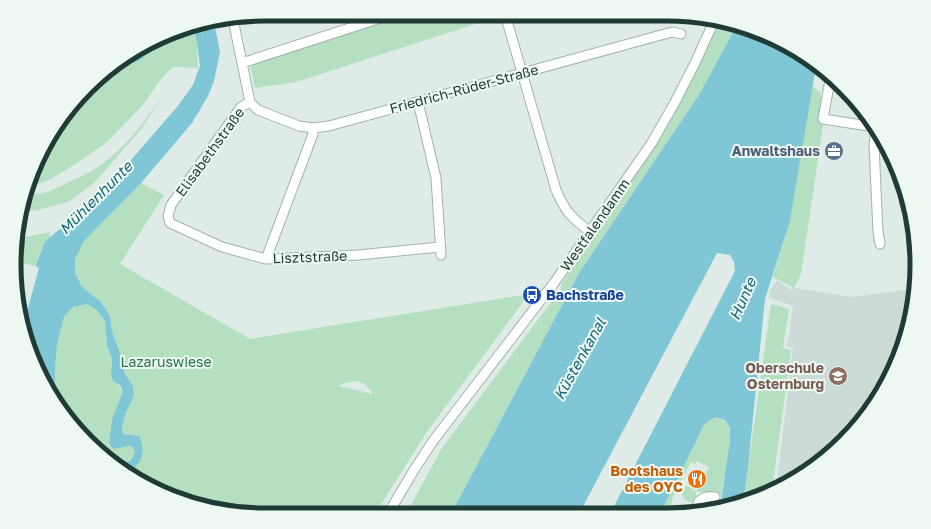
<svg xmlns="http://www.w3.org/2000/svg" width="931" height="529" font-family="'Golos Text',sans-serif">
	<rect width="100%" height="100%" fill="#deebe6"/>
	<path fill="#ccdbd5" d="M 777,280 L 791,290 L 792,288 L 802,289 L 851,297 L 912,289 L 912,313 L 875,403 L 843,442 L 792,481 L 776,489 L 793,348 L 786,346 L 789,336 L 793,306 L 769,298 L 770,291 Z"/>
	<path fill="#b4dfc1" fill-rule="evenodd" d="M 405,14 L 496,14 L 497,17 L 296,82 L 255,88 L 250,64 Z
		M 717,21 L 737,25 L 699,95 L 579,273 L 451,514 L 406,514 L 442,448 L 561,289 L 561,284 L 610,214 L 682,99 Z
		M 193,26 L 197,43 L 198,68 L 173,67 L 160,80 L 143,105 L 107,142 L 83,159 L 51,179 L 35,185 L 29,186 L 56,125 L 112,66 L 184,27 Z
		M 172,80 L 142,128 L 94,183 L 70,201 L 39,210 L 21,212 L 23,199 L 25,194 C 44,196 55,189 71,181 C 79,177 87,174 93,170 C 129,148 150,114 172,80 Z
		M 812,86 L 820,92 L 824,119 L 801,274 L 794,288 L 773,277 L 790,221 Z
		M 141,183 L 164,195 L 120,264 L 250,339 L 529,294 L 426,433 L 375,514 L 248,514 L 184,502 L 125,473 L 130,470 L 138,464 L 139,436 L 123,434 L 122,427 L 126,412 L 134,396 L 133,386 L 126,376 L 122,365 L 119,350 L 112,331 L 110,316 L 101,302 L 81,286 L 75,272 L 75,259 L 83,241 ZM 357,381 L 365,384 L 373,394 L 338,386 L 348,382 Z
		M 50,232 L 50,237 C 43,245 37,256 36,266 L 22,263 L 25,237 Z
		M 87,304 L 97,310 L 105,321 L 107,345 L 112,359 L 111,374 L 123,392 L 112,419 L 109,444 L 132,446 L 135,453 L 130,461 L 116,464 L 66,417 L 55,398 L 55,367 L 57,345 L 64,317 L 73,307 Z
		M 771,304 L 789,309 L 783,348 L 791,350 L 772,490 L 743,503 Z
		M 717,417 C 723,419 727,421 729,427 C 733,438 723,482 721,496 L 696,491 L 696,496 L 692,503 L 685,500 L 682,495 L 686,485 L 696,491 L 700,484 L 703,485 L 706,480 L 703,478 L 709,467 L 697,461 L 695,464 L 691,462 L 672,499 L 673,499 L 667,513 L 662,510 L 704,425 L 711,418 Z"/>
	<path fill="#7fc6d7" d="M 214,22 L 220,52 L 214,81 L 208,96 L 192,123 L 141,183 L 84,241 L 75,259 L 75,272 L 81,286 L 101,302 L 110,316 L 112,331 L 119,350 L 122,365 L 126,376 L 133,386 L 134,396 L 126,412 L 122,427 L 123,434 L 139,436 C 146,453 143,465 125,473 L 116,464 L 130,461 L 135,453 L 132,446 C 125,445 120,450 113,448 L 109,444 L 112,419 L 123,392 L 120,385 L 113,381 L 111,374 L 112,359 L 107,345 L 105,321 L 97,310 L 87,304 L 73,307 L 64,317 L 57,345 L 55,367 L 55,397 L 27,345 L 23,326 L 39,268 L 36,266 L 37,262 L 45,242 L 50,237 L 65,225 L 125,167 L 177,107 L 193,85 L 200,66 L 197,43 L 193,26 Z
		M 737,25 L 747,27 L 805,56 L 816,66 L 790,221 L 765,299 L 748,467 L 743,503 L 720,507 L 730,441 L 730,428 L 725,420 L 717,417 L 711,419 L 704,425 L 660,514 L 610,514 L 735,271 L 734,262 L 730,255 L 717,253 L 579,514 L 451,514 L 579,273 L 699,95 Z"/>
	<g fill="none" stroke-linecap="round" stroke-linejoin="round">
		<path stroke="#7fc6d7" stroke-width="2.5" d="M 176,32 L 197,32
			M 121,61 C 138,66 145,54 155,43"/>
		<g stroke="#a1b3ad" stroke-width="11">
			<path id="minor" d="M 505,14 L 556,190 C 565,211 572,219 591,232
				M 233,19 L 250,102 L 241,107 L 171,205 L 168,216 L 170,223 L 222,247 L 266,259 L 358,255 L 440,247
				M 242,63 L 393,14
				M 830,80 L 823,119 L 875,127
				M 250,102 L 258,110 L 299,126 L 313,128 L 329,126 L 672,32 L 681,34
				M 418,102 L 436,178 L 441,255
				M 876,127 L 874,145 L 878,232 L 880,244
				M 266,259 L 313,134 L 313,128
				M 696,512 C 697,499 703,496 715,497
				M 388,514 L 414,470 L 433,441 L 554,283 L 651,144 L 674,104 L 695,63 L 714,21"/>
		</g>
		<use href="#minor" stroke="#fff" stroke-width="9"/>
	</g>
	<defs>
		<g id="office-disc" transform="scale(1)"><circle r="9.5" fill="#5c6f8a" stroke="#eef8f3"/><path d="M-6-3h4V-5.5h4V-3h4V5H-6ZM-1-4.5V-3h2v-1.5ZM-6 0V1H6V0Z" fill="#fff"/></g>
		<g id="bus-disc" transform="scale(1)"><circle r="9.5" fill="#1a4fb4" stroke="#eef8f3"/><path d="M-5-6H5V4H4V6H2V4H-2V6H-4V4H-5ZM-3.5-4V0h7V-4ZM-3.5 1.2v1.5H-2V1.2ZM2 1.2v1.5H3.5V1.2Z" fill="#fff"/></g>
		<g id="school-disc" transform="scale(1)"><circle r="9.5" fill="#8d6e63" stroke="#eef8f3"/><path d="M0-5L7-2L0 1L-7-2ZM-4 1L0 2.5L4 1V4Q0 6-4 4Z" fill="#fff"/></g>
		<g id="restaurant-disc" transform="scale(1)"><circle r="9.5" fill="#e8710a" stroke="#eef8f3"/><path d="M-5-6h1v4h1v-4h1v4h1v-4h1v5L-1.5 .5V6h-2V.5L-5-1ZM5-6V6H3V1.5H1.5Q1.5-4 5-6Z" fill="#fff"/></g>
	</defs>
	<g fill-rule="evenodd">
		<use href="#office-disc" x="834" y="151"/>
		<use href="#bus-disc" x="532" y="295"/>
		<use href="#school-disc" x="838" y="376"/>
		<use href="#restaurant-disc" x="697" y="479"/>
	</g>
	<g text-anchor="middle" stroke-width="4" stroke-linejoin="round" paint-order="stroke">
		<g font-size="14" fill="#1e3c35" stroke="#eef8f3">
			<text transform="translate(464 89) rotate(-15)" y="5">Friedrich-Rüder-Straße</text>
			<text transform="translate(210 152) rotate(-54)" y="5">Elisabethstraße</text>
			<text transform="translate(595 225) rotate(-55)" y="5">Westfalendamm</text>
			<text transform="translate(310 257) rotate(-2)" y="5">Lisztstraße</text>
		</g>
		<g font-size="14" font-weight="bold" fill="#4e5e75" stroke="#eef8f3" text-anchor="end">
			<text x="820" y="156">Anwaltshaus</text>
		</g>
		<g font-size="14" font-weight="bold" fill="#164399" stroke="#eef8f3" text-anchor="start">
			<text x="546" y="300">Bachstraße</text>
		</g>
		<g font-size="14" fill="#247747" stroke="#eef8f3">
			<text x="166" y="367">Lazaruswiese</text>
		</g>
		<g font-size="14" font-weight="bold" fill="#785e54" stroke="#eef8f3" text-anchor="end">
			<text x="824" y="373">Oberschule<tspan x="824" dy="16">Osternburg</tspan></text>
		</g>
		<g font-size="14" font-weight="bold" fill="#c56008" stroke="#eef8f3" text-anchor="end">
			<text x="683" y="476">Bootshaus<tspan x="683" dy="16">des OYC</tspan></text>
		</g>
		<g font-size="15" font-style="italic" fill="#12677d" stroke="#eef8f3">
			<text transform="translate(96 198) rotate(-45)" y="5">Mühlenhunte</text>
			<text transform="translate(743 299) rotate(-66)" y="5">Hunte</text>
			<text transform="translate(580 359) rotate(-61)" y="5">Küstenkanal</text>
		</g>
	</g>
	<path d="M0 0H931V529H0ZM264 21H667A243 243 0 0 1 910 264V265A243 243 0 0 1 667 508H264A243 243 0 0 1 21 265V264A243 243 0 0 1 264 21Z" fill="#eef8f3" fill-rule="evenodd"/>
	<path fill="none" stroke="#1e3c35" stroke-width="5" d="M264 21H667A243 243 0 0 1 910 264V265A243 243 0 0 1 667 508H264A243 243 0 0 1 21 265V264A243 243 0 0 1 264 21Z"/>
</svg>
